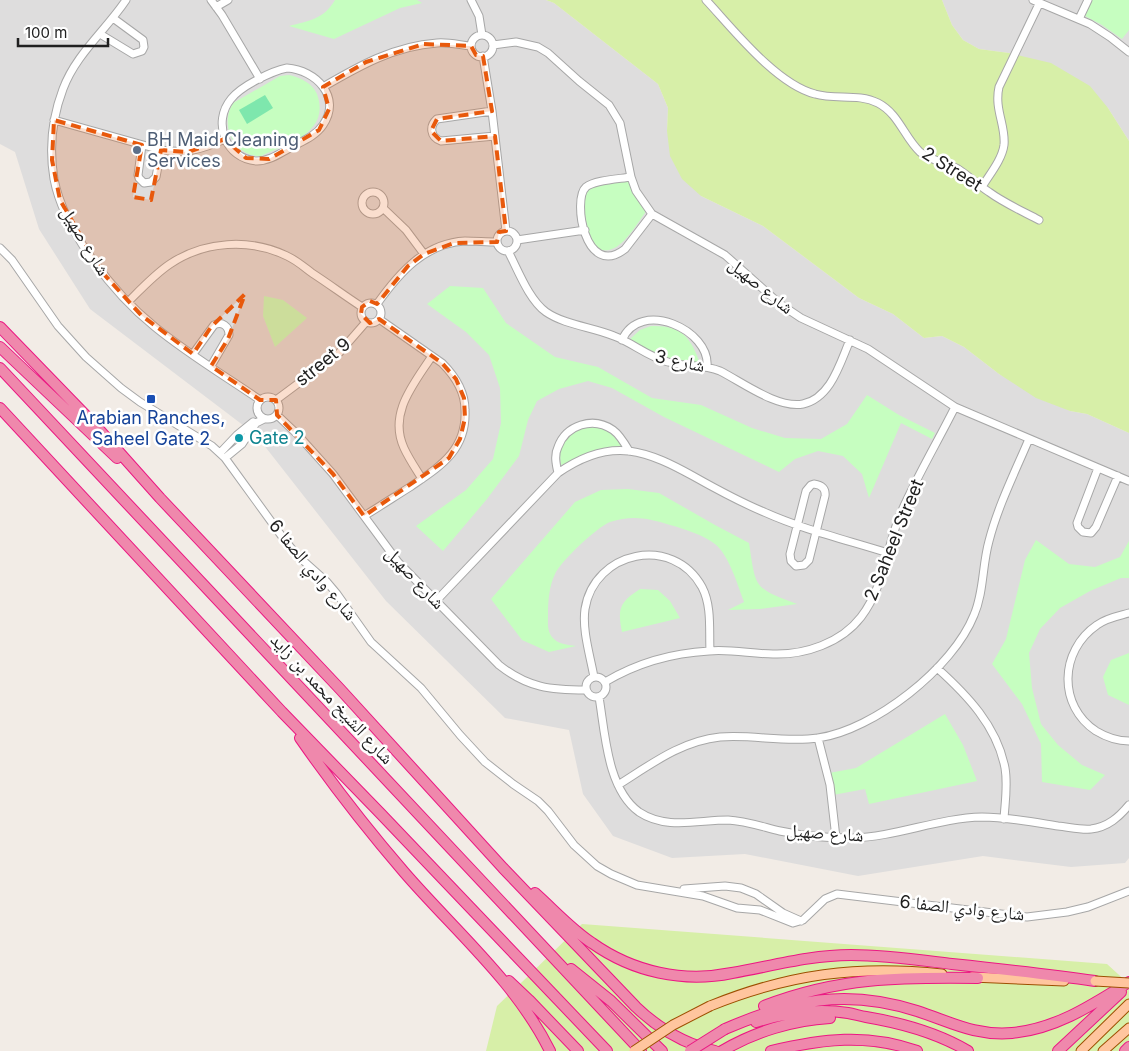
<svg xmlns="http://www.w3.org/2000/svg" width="1129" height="1051" font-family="Inter,'Noto Naskh Arabic',sans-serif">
	<rect width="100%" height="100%" fill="#f2ece6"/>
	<path fill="#dedddd" d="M 0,0 L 546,0 L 554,3 L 658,84 L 668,108 L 667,131 L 701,196 L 763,226 L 859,298 L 893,314 L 924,338 L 942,336 L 964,347 L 999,374 L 1070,411 L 1087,414 L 1129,433 L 1129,858 L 1125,863 L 1071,867 L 983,856 L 858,876 L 745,854 L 672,858 L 613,836 L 583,794 L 569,730 L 505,718 L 386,601 L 256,435 L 90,309 L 39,229 L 15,152 L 0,144 Z
		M 942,0 L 1129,0 L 1129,141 L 1108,108 L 1009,53 L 979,49 L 963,40 L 952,25 Z"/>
	<path fill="#d7efa8" d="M 546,0 L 942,0 L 952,25 L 963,40 L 979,49 L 1009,53 L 1051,63 L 1090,86 L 1108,108 L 1129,141 L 1129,433 L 1087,414 L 1070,411 L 1036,398 L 999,374 L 964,347 L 942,336 L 924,338 L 893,314 L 859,298 L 763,226 L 701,196 L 682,179 L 670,156 L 667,131 L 668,108 L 658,84 L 554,3 Z
		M 582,924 L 1107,964 L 1129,984 L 1129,1051 L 486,1051 L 497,1006 Z"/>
	<path fill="#c6fec0" d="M 335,0 L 417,0 L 422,3 L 400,8 L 334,39 L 289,26 C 309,21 324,19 335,0 Z
		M 1090,0 L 1129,0 L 1129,30 L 1122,39 L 1102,25 L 1083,15 Z
		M 289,75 C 300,77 313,84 317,94 C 331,133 287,144 261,156 C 234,157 219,125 233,103 L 280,76 Z
		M 629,176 L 647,210 C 639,221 625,245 612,249 C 608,251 603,250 599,250 C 597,247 593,244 591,241 C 586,232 581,198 588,191 C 594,183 619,179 629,176 Z
		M 450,286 L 483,288 L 506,323 L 555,357 L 598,367 L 652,398 L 701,405 L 752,428 L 785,438 L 821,439 L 847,424 L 867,395 L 899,415 L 935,433 L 932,439 L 901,423 L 869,498 L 862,474 L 843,456 L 818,451 L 795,459 L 779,472 L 664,417 L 612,388 L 588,381 L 559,389 L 537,401 L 528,420 L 519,456 L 487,499 L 443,551 L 416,526 L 466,490 L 493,459 L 501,423 L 500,388 L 489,355 L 466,332 L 427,304 Z
		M 264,296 L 283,300 L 307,318 L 275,347 L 263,316 Z
		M 651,326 C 681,325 690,336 700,363 L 664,360 L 629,340 L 640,330 Z
		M 591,426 C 608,428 615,431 623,447 L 610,447 L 561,465 C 557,441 567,430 591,426 Z
		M 628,489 L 659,493 L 715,525 L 749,543 C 756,588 753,588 797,604 L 760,609 L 728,610 L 744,602 C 738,586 729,555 715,544 C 703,535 685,529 670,525 C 648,518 632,515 610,522 C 597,527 561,561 555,574 C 549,586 548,602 548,615 C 548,623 547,630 552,637 C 557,644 568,645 576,646 L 549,652 L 522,640 L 491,599 L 575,502 L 601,490 Z
		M 1036,540 L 1069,564 L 1095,567 L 1120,557 L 1129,541 L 1129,578 L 1121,578 L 1090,591 L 1060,608 L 1040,629 L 1029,653 L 1032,688 L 1041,724 L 1058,745 L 1082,765 L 1105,775 L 1090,790 L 1042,782 L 1041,744 L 1022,704 L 992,664 L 1006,639 L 1025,560 Z
		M 640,589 L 658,590 L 670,601 L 680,618 L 622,632 C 617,608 620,602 640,589 Z
		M 1129,653 L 1129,705 L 1108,695 L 1103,677 L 1111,660 Z
		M 945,714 L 963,745 L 977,781 L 869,804 L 865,789 L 833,795 L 829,773 L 856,768 Z"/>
	<path fill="#7ee7ad" d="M 265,95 L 273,108 L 247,124 L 239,110 Z"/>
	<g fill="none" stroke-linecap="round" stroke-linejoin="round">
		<g stroke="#a7a7a7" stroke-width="9">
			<path id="minor" d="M 126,0 C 106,30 76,54 63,89 C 52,118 49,149 54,179 C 64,231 114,294 155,327 C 188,354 225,376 260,400
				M 211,0 L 222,15 L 260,79
				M 471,0 L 479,16 L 482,35
				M 706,0 C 733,29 776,84 815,94 C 836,100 858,93 878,103 C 899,114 904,137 920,152 C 931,161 946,162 958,169 C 969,176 978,185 989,192 C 1004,203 1022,211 1039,220
				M 1033,0 L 1090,24 L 1110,37 L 1129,52
				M 216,7 L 228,0
				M 1079,19 L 1088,0
				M 100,34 L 133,54 L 142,51 L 144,47 L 143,40 L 113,18
				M471 46a11 11 0 1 1 22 0a11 11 0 1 1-22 0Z
				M 493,45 L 516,42 L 538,47 L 548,53 L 579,81 L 609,105 L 620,123 L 631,177 L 636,191 L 652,214 L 725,255 L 780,304 L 801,318 L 868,349 L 955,407 L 1129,481
				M 483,56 L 492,111 L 506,231
				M 287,68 C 316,70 342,97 323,125 C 315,137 300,142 288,149 C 279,154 269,161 257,161 C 225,159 212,122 231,99 C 241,86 272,71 287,68 Z
				M 323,87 C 359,66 394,46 437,43 C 448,42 460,45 471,46
				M 492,111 L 437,119 C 429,126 430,137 441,141 L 495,136
				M 54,120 L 161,150 C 186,154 203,149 225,139
				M 142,145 L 138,175 L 139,178 L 144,183 L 151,182 L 156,177 L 161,150
				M 631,177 C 619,179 595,180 586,187 C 572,199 585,280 625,249 L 652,214
				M 982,187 C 989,175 1002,160 1004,145 C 1006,126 994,109 999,87 L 1039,4
				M362 203a11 11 0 1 1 22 0a11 11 0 1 1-22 0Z
				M 383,208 L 406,230 L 424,254
				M497 241a10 10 0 1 1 20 0a10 10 0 1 1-20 0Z
				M 517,240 L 585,230
				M 0,248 L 12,260 L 58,326 L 86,357 L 121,388 L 140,402 L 212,446 L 225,458 L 286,542 L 298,556 L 326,581 L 337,594 L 371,642 L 421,688 L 460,735 L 485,762 L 513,784 L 538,801 L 548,811 L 574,845 L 597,866 L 611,874 L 637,885 L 703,896 L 737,908 L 760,910 L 793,923 L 803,920 L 825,899 L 837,894 L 1027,917 L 1067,912 L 1088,907 L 1129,891
				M 508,251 C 518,270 529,300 546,312 C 565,325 592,327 614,336 C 633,343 648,357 668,362 C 685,367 703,364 720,371 C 742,382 778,409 803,404 C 831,398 840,363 850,340
				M 128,302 C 141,289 155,274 170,264 C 204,241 250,238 287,256 C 296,260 304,267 312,273 C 329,284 345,296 362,307
				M361 313a10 10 0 1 1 20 0a10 10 0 1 1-20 0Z
				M 377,304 C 399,273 425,243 465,241 C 476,241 486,242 497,242
				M 622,340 C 640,298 711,330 707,367
				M 193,354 L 214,325 C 222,321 229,326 229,335 L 211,366
				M257 408a11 11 0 1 1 22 0a11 11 0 1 1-22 0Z
				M 276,400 L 339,353 L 366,322
				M 277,415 L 297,434 L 333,474 L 398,562 L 499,665 C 528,688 551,690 586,690
				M 220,453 L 237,435 L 253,422
				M 225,458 L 242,444 L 256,423 L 264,419
				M 1098,468 L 1077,523 L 1078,527 L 1083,532 L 1091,533 L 1096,527 L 1118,476
				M 558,473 C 556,464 554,455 558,447 C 566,425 593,416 613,430 C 620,435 625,444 629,451
				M 422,479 C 416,469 409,459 404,448 C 388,413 414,384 432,356
				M 814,484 C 822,485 826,489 825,496 L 809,560 L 804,565 L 796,566 L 791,561 L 790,554 L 806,491 L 811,485 Z
				M 364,516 C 379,507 394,497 410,487 C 439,467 467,451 465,410 C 465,391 455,376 442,363 L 379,319
				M 436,601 L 558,473 C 578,459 603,448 629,451 C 652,454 673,465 693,476 C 716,489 740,502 764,512 C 804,530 847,540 888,553
				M 1129,613 C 1118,616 1106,618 1097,625 C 1059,651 1058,706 1096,731 C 1106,737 1118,741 1129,741
				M 937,668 C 967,695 997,726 1005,768 C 1008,785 1005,802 1004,819
				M586 687a10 10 0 1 1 20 0a10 10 0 1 1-20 0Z
				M 594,677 C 590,655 582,630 585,609 C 594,551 673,534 702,587 C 712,606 709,630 710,651
				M 605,682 C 637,663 672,653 709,651 C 731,649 752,654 773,654 C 805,655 841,643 861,617 C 884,587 886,549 900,515 C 916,478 937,443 955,407
				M 599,697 C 605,732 607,789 639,812 C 666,830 698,820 728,820 C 746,821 763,827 780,831 C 803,836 828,838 852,838 C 896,837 938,818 982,817 C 1007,817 1033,822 1058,826 C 1069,827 1080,830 1091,829 C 1108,827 1119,817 1129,805
				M 818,738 L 830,785 L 836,838
				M 618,785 C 650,765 681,741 720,737 C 752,734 785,743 818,738 C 874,730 953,668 974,615 C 984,592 982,566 989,541 C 998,506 1015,472 1029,439
				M 684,889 L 725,886 L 741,888 L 756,894 L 783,913 L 801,921"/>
		</g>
		<g stroke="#9d4f00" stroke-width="11">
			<path id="major" d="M 972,977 L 1064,981
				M 710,1006 C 789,974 857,965 942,974
				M 1081,1051 L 1129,1004
				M 1103,1051 L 1129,1028"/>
		</g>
		<g stroke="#eb1883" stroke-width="12">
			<path id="highway" d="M 0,327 L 95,425 L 160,498 L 340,689 L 503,868 L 636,1007 C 659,1029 684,1044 715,1051
				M 0,347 L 117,458
				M 0,368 L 641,1051
				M 0,408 L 282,712 L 381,814 L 607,1051
				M 300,738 C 332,784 367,829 404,872 C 454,930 516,982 550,1051
				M 535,893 C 554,910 571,929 592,943 C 633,972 683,983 732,973 C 772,966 810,955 851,955 C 885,955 919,960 952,964 C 1000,969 1047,974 1095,981
				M 571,969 L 611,1001 L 662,1051
				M 509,981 L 529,1000 L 578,1051
				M 764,1006 C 839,977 900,977 978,978
				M 756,1022 C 785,1013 818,1008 848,1013 C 854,1014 860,1016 866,1017 C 902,1023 936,1032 968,1051
				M 725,1029 C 792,1000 845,988 917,1011 C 951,1022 974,1036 1012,1033 C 1056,1029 1092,1005 1129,982
				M 722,1051 C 754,1032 793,1020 830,1018
				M 771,1051 C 822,1039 867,1033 917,1051
				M 1058,1051 L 1121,992
				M 1125,1051 L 1129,1047"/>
		</g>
		<use href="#minor" stroke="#fff" stroke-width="7"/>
		<use href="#major" stroke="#ffc59e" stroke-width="9"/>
		<use href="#highway" stroke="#ef88ac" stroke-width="10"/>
		<g stroke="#9d4f00" stroke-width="11" stroke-linecap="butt">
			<path id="major-bridge" d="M 1095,981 L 1129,983
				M 634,1051 L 673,1025 L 710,1006"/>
		</g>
		<g stroke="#eb1883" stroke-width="12" stroke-linecap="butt">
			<path id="highway-bridge" d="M 690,1051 L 725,1029"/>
		</g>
		<use href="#major-bridge" stroke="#ffc59e" stroke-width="9"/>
		<use href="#highway-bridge" stroke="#ef88ac" stroke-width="10"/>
	</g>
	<path fill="#e8590c" fill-opacity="0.2" stroke="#e8590c" stroke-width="4" stroke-dasharray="10 6" stroke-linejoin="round" d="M 424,44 L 471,46 L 476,55 L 483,56 L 492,111 L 437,119 L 431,131 L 441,141 L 495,136 L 506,231 L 499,232 L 497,242 L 454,243 L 424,254 L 408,266 L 377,304 L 370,301 L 362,307 L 361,314 L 370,323 L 379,319 L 442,363 L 456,379 L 464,398 L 465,418 L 460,439 L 449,458 L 364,516 L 333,474 L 277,415 L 276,400 L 260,400 L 211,366 L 228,339 L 245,294 L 211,327 L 193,354 L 141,315 L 101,271 L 60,200 L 52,160 L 54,120 L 142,145 L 133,197 L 151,200 L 161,150 L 188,152 L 225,139 L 246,158 L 269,159 L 319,130 L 329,109 L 323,87 L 366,62 Z"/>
	<circle fill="#5c6f8a" stroke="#fff" stroke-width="2" cx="137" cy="150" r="5"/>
	<rect fill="#1a4fb4" stroke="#fff" stroke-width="2" x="146" y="394" width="10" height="10" rx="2.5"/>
	<circle fill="#0f9aa8" stroke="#fff" stroke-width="2" cx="239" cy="438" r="5"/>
	<g text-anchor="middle" stroke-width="5" stroke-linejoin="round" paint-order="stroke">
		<g font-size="18" fill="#4e5e75" stroke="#fff" text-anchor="start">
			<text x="147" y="146">BH Maid Cleaning<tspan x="147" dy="21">Services</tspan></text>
		</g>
		<g font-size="18" fill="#202020" stroke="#fff">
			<text transform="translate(952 169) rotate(32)" y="6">2 Street</text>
			<text transform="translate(85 241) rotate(59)" y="6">شارع صهيل</text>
			<text transform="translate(761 286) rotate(39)" y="6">شارع صهيل</text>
			<text transform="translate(680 361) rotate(12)" y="6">3 شارع</text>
			<text transform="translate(323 362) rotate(-39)" y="6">street 9</text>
			<text transform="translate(894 540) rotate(-68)" y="6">2 Saheel Street</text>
			<text transform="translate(313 570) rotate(50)" y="6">شارع وادي الصفا 6</text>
			<text transform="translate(415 578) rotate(47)" y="6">شارع صهيل</text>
			<text transform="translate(332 699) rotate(47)" y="6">شارع الشيخ محمد بن زايد</text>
			<text transform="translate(825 833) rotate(4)" y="6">شارع صهيل</text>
			<text transform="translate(962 908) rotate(6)" y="6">شارع وادي الصفا 6</text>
		</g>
		<g font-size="18" fill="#164399" stroke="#fff">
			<text x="151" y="424">Arabian Ranches,<tspan x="151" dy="21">Saheel Gate 2</tspan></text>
		</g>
		<g font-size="18" fill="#0d838f" stroke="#fff" text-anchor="start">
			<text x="249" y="444">Gate 2</text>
		</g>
	</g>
	<path d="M18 38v8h90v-8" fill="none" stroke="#202020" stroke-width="2.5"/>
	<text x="25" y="38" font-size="15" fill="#202020" stroke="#ffffff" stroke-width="4" paint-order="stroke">100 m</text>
</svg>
